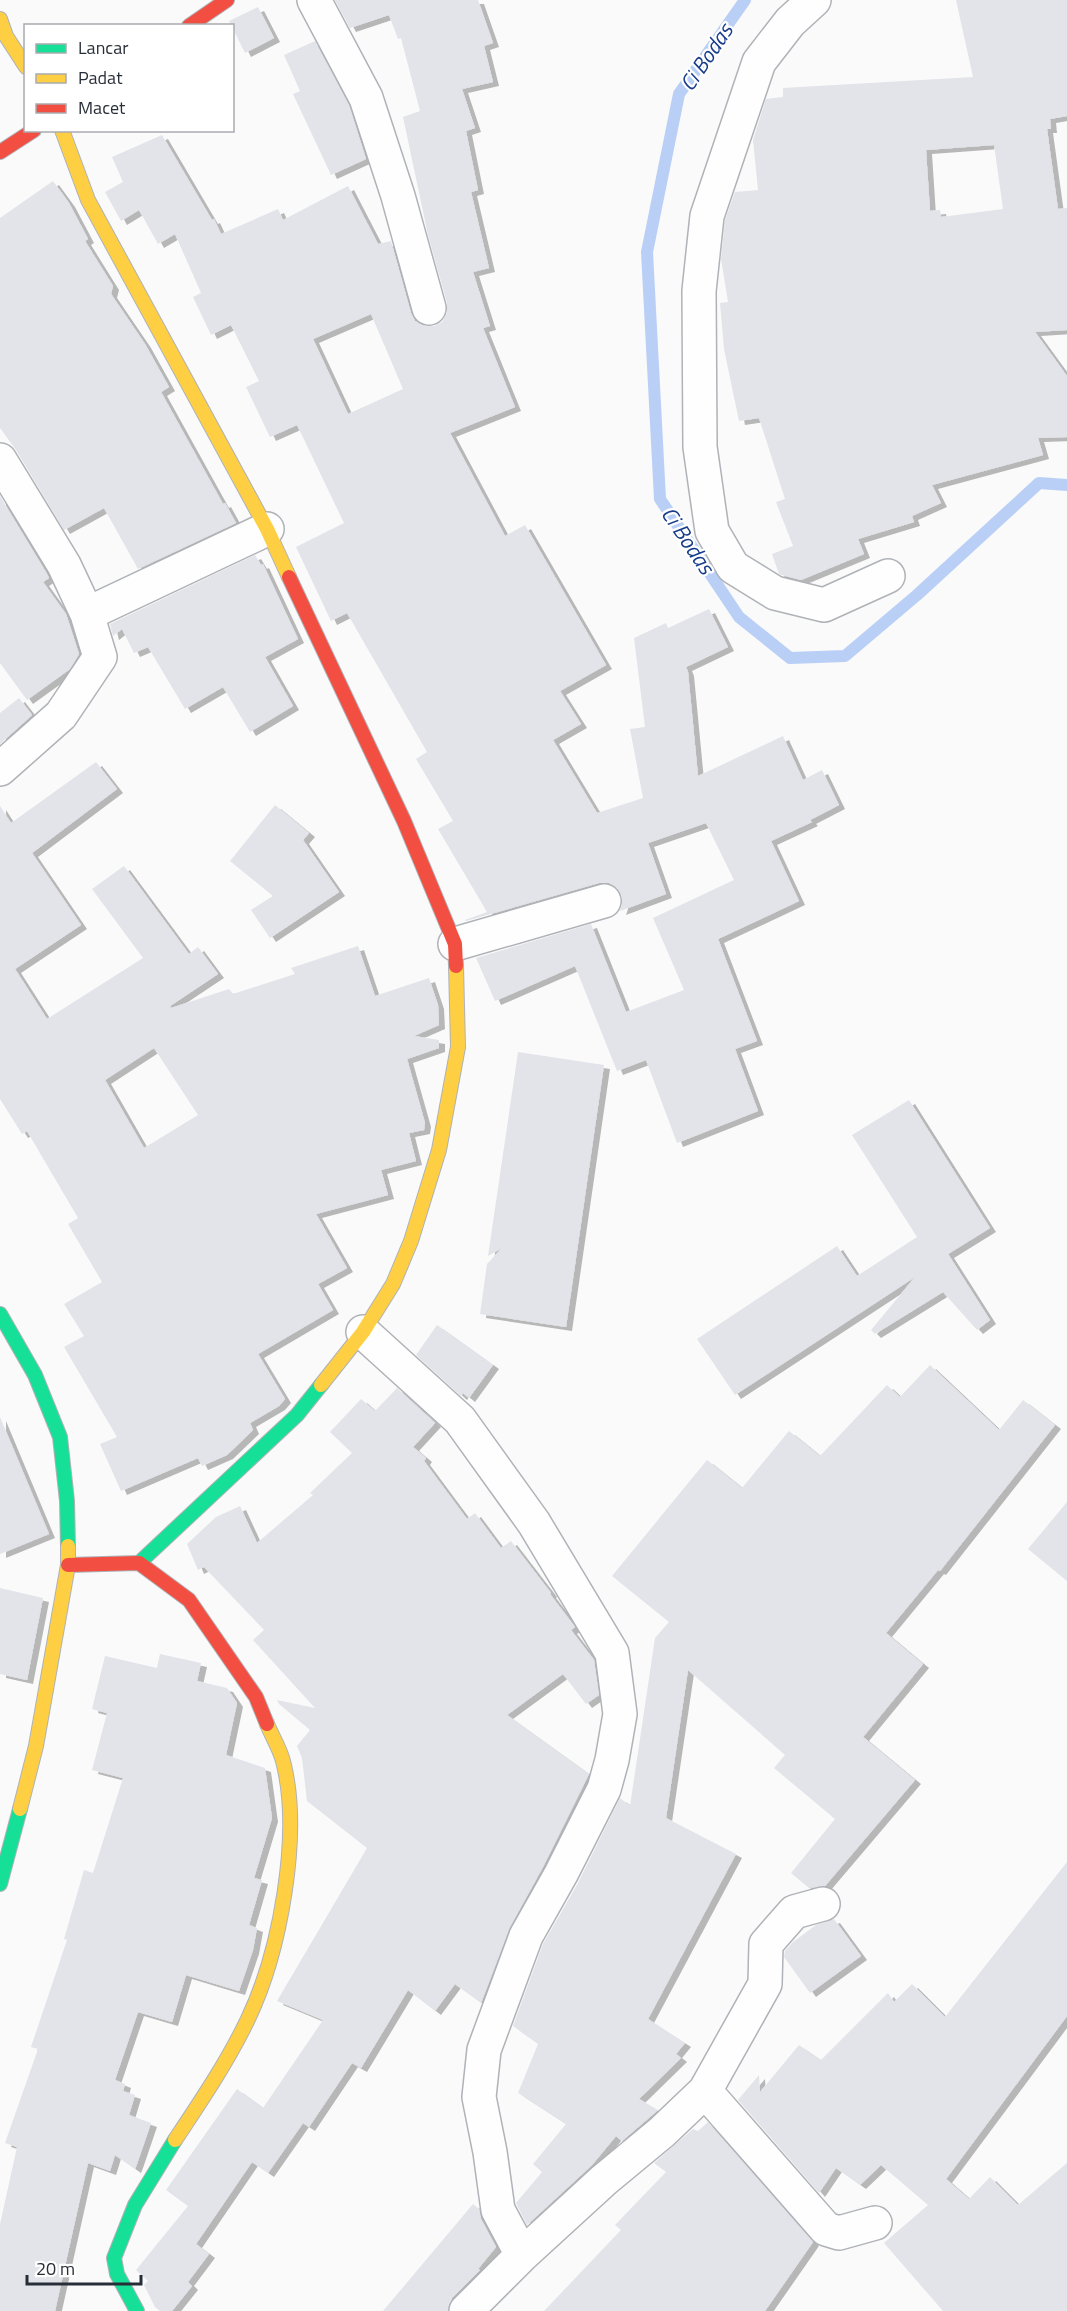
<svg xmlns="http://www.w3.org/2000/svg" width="1067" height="2311" font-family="'Titillium Web',sans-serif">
	<defs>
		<filter id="shadow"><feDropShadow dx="6" dy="4" stdDeviation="0" flood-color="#0004"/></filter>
	</defs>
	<rect width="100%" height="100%" fill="#fafafa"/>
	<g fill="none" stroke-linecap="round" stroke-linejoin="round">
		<path stroke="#bacff6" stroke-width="12" d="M 745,0 L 679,94 L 647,252 L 660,499 L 739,617 L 790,658 L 845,656 L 917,595 L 1039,483 L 1067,485"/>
	</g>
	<path fill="#e2e4ea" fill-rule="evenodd" filter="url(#shadow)" d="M 335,0 L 478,0 L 493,43 L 484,46 L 493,82 L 462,89 L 475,128 L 466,131 L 478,190 L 471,192 L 489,268 L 473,272 L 490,326 L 483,328 L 515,407 L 450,433 L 505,536 L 525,525 L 606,665 L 560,691 L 581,724 L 553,740 L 597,813 L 643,798 L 630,729 L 645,727 L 634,638 L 666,623 L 668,628 L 709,609 L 728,647 L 686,667 L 688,672 L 698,776 L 783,736 L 803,780 L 822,770 L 839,805 L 810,820 L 812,822 L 771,841 L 799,901 L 718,939 L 757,1041 L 735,1049 L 758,1111 L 677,1143 L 646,1060 L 617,1071 L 575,966 L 495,1001 L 476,958 L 591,924 L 626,1012 L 684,990 L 653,918 L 734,880 L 706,823 L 648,843 L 666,894 L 620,911 L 622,905 L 622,896 L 617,888 L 609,883 L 599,883 L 466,921 L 465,920 L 487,912 L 438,829 L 453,821 L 416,759 L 427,752 L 347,613 L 331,621 L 296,547 L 344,523 L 297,425 L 270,437 L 246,387 L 259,381 L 231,325 L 211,335 L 193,297 L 201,293 L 175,234 L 158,244 L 139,210 L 121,221 L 105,192 L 123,182 L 112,157 L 162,135 L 212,220 L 214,219 L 221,234 L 278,209 L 283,220 L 348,186 L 378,244 L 391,241 L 411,313 L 415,321 L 425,326 L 435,326 L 442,322 L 447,313 L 447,303 L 428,235 L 403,117 L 420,111 L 401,38 L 398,39 L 389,15 L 350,28 ZM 371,314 L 403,389 L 348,414 L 313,339 Z
		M 956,0 L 1067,0 L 1067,116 L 1050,119 L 1051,129 L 1047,129 L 1058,209 L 1067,208 L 1067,330 L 1035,332 L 1067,376 L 1067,437 L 1038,438 L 1043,455 L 932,485 L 941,503 L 912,516 L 914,522 L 858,539 L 864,554 L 801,580 L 782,575 L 779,574 L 772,554 L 793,546 L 776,502 L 785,499 L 759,418 L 739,421 L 724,349 L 720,303 L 728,302 L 721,259 L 725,220 L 735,192 L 758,190 L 753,140 L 766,99 L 783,97 L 783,88 L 973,77 ZM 994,145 L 1003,209 L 941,217 L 940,210 L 930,211 L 926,150 Z
		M 258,7 L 274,38 L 245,53 L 229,21 Z
		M 315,41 L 349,105 L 366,159 L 331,175 L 293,94 L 300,91 L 284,55 Z
		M 53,181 L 69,203 L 88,239 L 85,241 L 113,286 L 111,294 L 145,344 L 169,387 L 161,392 L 223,504 L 225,503 L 236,523 L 138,569 L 104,508 L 64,530 L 16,450 L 0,428 L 0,218 Z
		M 0,496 L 47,574 L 49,578 L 43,582 L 66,614 L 79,654 L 70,669 L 27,700 L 0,663 Z
		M 255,555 L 261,565 L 263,564 L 298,639 L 265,657 L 293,706 L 250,732 L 223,687 L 185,709 L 148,647 L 134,653 L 122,629 L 113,636 L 110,624 Z
		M 19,698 L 32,715 L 0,744 L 0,713 Z
		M 96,762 L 117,789 L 32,853 L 81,925 L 15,969 L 47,1019 L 143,958 L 92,889 L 124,866 L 189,954 L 198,947 L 218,974 L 170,1006 L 171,1008 L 229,989 L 233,994 L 295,974 L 291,968 L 358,946 L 375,996 L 429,978 L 438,1005 L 439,1025 L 414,1036 L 439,1040 L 439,1048 L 407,1059 L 425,1123 L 424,1130 L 409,1133 L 416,1161 L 381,1170 L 388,1195 L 316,1214 L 347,1268 L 318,1284 L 333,1310 L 258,1354 L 285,1399 L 279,1406 L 250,1423 L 253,1430 L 227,1455 L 202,1466 L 198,1458 L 121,1491 L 100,1444 L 117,1437 L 64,1347 L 84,1336 L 64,1304 L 102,1282 L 68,1224 L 78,1218 L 27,1131 L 22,1134 L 0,1099 L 0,806 L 11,823 ZM 154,1048 L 198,1115 L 144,1148 L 105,1080 Z
		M 275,805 L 309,833 L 303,840 L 339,892 L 270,938 L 251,910 L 273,896 L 230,861 Z
		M 518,1052 L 604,1065 L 566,1327 L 480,1314 L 487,1264 L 502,1248 L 488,1256 Z
		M 909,1100 L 990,1228 L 948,1254 L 990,1320 L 977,1330 L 943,1292 L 875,1334 L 871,1330 L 915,1277 L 735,1395 L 697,1339 L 837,1246 L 857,1276 L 917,1237 L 852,1135 Z
		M 437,1325 L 493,1365 L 469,1398 L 463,1393 L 461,1396 L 416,1355 Z
		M 930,1365 L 999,1430 L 1023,1400 L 1055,1425 L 940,1571 L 938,1570 L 886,1633 L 923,1664 L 863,1737 L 915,1780 L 825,1886 L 809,1888 L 791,1873 L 835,1819 L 774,1768 L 785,1755 L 688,1670 L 666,1818 L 736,1854 L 648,2019 L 685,2043 L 676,2054 L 681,2058 L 639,2099 L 658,2110 L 622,2141 L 616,2136 L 592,2165 L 527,2225 L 516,2203 L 542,2172 L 533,2164 L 566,2124 L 518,2093 L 538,2044 L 513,2026 L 543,1944 L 578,1883 L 620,1798 L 630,1806 L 655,1638 L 669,1622 L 612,1576 L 707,1460 L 742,1488 L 789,1431 L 820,1456 L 887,1385 L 900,1397 Z
		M 397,1388 L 435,1423 L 413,1447 L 426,1458 L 424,1461 L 467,1519 L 475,1513 L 501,1548 L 511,1541 L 551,1593 L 550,1594 L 575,1627 L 571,1630 L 594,1660 L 599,1695 L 586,1704 L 563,1674 L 507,1715 L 589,1774 L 544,1865 L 510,1927 L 481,2003 L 455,1984 L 435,2011 L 408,1990 L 361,2068 L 352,2063 L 309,2127 L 303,2123 L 268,2173 L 252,2162 L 196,2244 L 209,2254 L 188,2282 L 192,2286 L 172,2311 L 160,2311 L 155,2307 L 144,2285 L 148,2281 L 136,2270 L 188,2206 L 166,2190 L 237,2089 L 263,2108 L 323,2020 L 277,2001 L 367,1848 L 307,1801 L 302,1758 L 297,1746 L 310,1730 L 279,1704 L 277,1700 L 315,1708 L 253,1640 L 264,1630 L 204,1567 L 198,1570 L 187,1544 L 216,1517 L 240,1506 L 257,1543 L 313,1495 L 310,1493 L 352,1453 L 330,1432 L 361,1399 L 375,1411 Z
		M 0,1417 L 49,1534 L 0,1554 Z
		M 1067,1502 L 1067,1581 L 1028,1549 Z
		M 0,1588 L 43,1598 L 27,1680 L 0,1674 Z
		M 160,1654 L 201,1663 L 197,1681 L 227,1688 L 237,1703 L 226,1755 L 265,1768 L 272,1818 L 254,1878 L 262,1880 L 249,1925 L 257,1928 L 253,1950 L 239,1991 L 186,1975 L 172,2022 L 138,2012 L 115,2080 L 125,2084 L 123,2091 L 135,2095 L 129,2115 L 151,2123 L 137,2164 L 135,2169 L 115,2155 L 110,2171 L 88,2163 L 55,2311 L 0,2311 L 0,2224 L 17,2147 L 5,2143 L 38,2049 L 31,2047 L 67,1940 L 64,1939 L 84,1870 L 93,1873 L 123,1778 L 92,1770 L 107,1713 L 92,1709 L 105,1656 L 157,1668 Z
		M 1067,1862 L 1067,2016 L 946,2179 L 969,2199 L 990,2177 L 1018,2205 L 1067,2163 L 1067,2311 L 943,2311 L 884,2243 L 928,2205 L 881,2165 L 860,2185 L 836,2168 L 819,2193 L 738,2100 L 759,2075 L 760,2092 L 799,2045 L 821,2060 L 888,1993 L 894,2002 L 912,1984 L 945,2017 Z
		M 834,1919 L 861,1956 L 810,1993 L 784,1957 L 785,1951 L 793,1942 L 816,1925 Z
		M 708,2122 L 813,2242 L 765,2311 L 544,2311 L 621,2230 L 615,2225 L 666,2172 L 654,2163 L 693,2129 L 698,2131 Z
		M 473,2204 L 479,2209 L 481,2219 L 496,2247 L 478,2269 L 480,2270 L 452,2298 L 448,2311 L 383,2311 Z"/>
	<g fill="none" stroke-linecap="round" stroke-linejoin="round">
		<g stroke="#afb2b7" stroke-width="36">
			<path id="street" d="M 314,0 L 366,98 L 398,196 L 429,308
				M 814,0 L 790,22 L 759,62 L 707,216 L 699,291 L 700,447 L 712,531 L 733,567 L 775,593 L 824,605 L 888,576
				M 0,460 L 64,565 L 87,614 L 100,657 L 61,715 L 0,769
				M 87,614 L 267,529
				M 455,944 L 604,901
				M 363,1332 L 460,1420 L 534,1523 L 612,1653 L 620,1714 L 612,1760 L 604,1789 L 561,1874 L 526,1936 L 484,2050 L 479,2097 L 490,2152 L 498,2210 L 522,2255
				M 705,2091 L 826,2229 L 839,2233 L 875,2223
				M 466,2311 L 522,2255 L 604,2180 L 662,2132 L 705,2091 L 765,1984 L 766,1944 L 794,1912 L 823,1904"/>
		</g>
		<g stroke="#afb2b7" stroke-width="16">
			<path id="fast" d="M 0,1314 L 35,1375 L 60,1437 L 67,1501 L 68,1546
				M 139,1563 L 297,1415 L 321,1385
				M 0,1884 L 20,1809
				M 137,2311 L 117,2274 L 114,2258 L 135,2205 L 175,2140"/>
		</g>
		<g stroke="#afb2b7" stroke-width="16">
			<path id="slow" d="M 0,19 L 6,36 L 26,67
				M 62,130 L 88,200 L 267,529 L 289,577
				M 321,1385 L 363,1332 L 393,1284 L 411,1241 L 439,1150 L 458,1047 L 456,966
				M 20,1809 L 36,1746 L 68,1565 L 68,1546
				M 175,2140 C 201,2101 228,2061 248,2019 C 280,1952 302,1834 283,1761 C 280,1749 272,1736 267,1724"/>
		</g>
		<g stroke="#afb2b7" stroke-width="16">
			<path id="jam" d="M 189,26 L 227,0
				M 0,152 L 34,130
				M 289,577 L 404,821 L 455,944 L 456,966
				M 68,1565 L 139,1563 L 189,1600 L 256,1697 L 267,1724"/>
		</g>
		<use href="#street" stroke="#fefefe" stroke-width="33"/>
		<use href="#fast" stroke="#16e098" stroke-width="14"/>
		<use href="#slow" stroke="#ffcf43" stroke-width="14"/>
		<use href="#jam" stroke="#f24e42" stroke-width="14"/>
	</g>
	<g text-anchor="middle" stroke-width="4.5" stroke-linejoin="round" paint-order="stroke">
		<g font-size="22" font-style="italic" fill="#183d8b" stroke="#fff">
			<text transform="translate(706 57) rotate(-56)" y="8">Ci Bodas</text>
			<text transform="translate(688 540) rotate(56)" y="8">Ci Bodas</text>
		</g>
	</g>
	<rect x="24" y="24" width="210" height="108" fill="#ffffff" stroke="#a9abaf" stroke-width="1.5"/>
	<rect x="36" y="44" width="30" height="9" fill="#16e098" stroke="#a9abaf" stroke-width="1.5"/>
	<text x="78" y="54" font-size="18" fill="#282e38">Lancar</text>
	<rect x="36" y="74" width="30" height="9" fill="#ffcf43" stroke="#a9abaf" stroke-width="1.5"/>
	<text x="78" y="84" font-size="18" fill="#282e38">Padat</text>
	<rect x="36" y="104" width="30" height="9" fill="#f24e42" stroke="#a9abaf" stroke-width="1.5"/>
	<text x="78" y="114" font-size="18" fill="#282e38">Macet</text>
	<path d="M27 2275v9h114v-9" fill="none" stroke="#282e38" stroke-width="3"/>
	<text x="36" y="2275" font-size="18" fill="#282e38" stroke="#ffffff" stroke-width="4.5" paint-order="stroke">20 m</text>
</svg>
